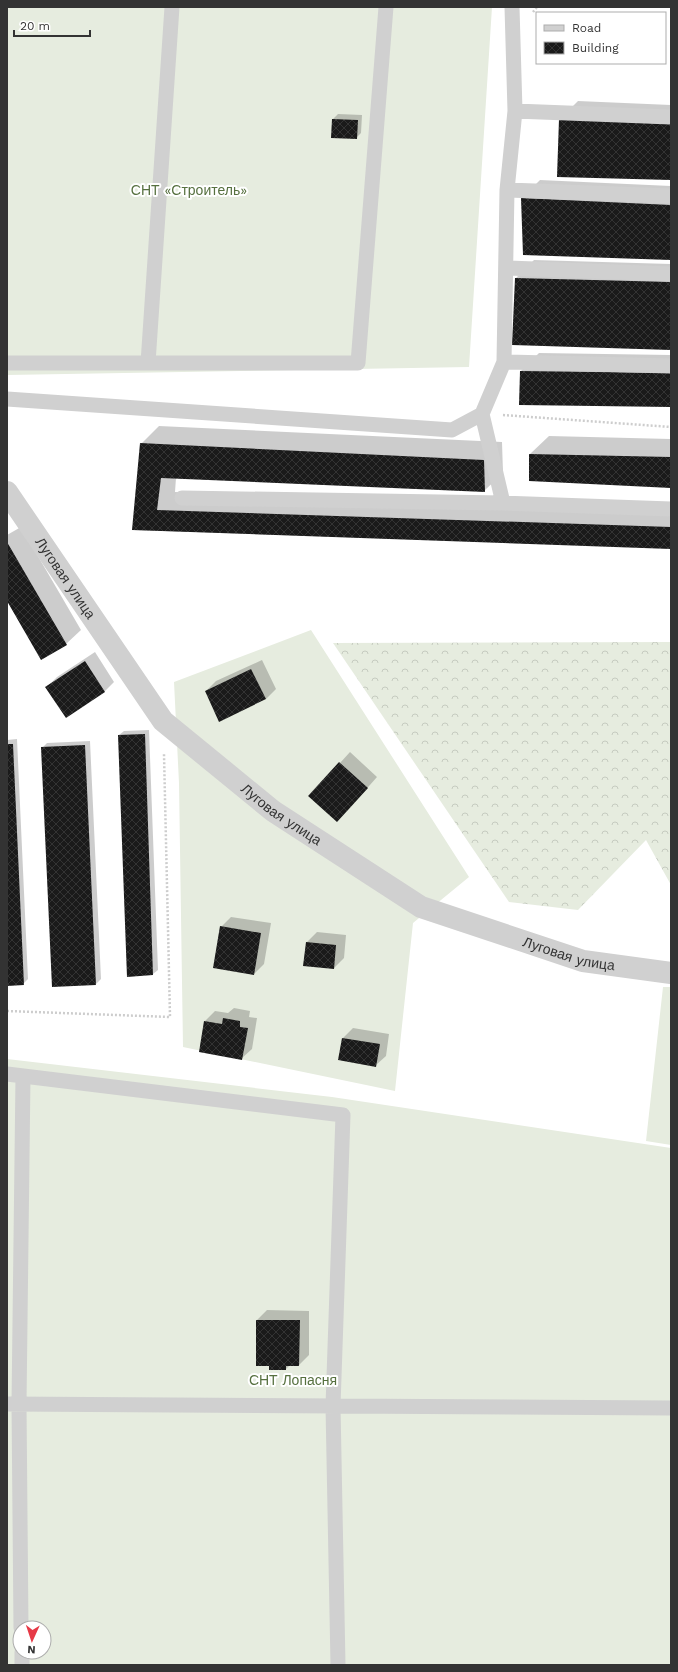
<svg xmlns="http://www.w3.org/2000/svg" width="678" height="1672" font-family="'Work Sans',sans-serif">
	<defs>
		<pattern id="forest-crowns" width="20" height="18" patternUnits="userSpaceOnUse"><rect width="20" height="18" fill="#e6ecdf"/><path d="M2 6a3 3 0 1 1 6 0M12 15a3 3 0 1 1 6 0" fill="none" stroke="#c6cbc0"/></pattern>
		<pattern id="building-cross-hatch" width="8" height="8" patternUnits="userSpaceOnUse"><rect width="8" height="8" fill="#1a1a1a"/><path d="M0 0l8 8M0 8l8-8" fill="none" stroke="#333"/></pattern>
	</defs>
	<rect width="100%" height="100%" fill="#fff"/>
	<path fill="url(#forest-crowns)" d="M 671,642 L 671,885 L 646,840 L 578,910 L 509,902 L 333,643 Z"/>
	<path fill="#e6ecdf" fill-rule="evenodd" d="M 7,7 L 492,7 L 469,367 L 7,375 Z
		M 311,630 L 469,877 L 413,923 L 395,1091 L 183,1047 L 179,783 L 174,682 Z
		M 663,987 L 671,987 L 671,1145 L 646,1141 Z
		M 7,1059 L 332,1097 L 671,1148 L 671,1665 L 7,1665 ZM 20,1628 L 44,1628 L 44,1652 L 20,1652 Z"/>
	<path fill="#0003" d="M 578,101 L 671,105 L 671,179 L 560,119 Z
		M 338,114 L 362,115 L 361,133 L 356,138 L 333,119 Z
		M 540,180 L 671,186 L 671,259 L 522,198 Z
		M 534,260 L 671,264 L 671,349 L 516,278 Z
		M 539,353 L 671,355 L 671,406 L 520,404 L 521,371 Z
		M 159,426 L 502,442 L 503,473 L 484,491 L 176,478 L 175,492 L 671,508 L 671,548 L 133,530 L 141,444 Z
		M 549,436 L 671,439 L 671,487 L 530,480 L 530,454 Z
		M 21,527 L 81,630 L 66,644 L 7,599 L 7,535 Z
		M 95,652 L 114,682 L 104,692 L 47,687 L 57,677 Z
		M 262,660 L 276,689 L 266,699 L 206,691 L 216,681 Z
		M 149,730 L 158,970 L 153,974 L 119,735 L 124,731 Z
		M 17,739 L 28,979 L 23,984 L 7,985 L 7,740 Z
		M 90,741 L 101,979 L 96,984 L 42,748 L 47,743 Z
		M 350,752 L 377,777 L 347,811 L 310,796 Z
		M 231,917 L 271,923 L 264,964 L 254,974 L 221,927 Z
		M 317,932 L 346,935 L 344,958 L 334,968 L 307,942 Z
		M 234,1008 L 250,1011 L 249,1017 L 257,1018 L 252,1049 L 242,1058 L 200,1051 L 205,1021 L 215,1011 L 228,1013 Z
		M 353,1028 L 389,1034 L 386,1056 L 376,1065 L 343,1038 Z
		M 267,1310 L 309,1311 L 309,1355 L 299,1365 L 290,1365 L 286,1369 L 257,1320 Z"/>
	<path fill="url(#building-cross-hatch)" d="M 332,119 L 358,120 L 357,139 L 331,138 Z
		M 559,119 L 671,124 L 671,180 L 557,177 Z
		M 521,198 L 671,205 L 671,260 L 523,255 Z
		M 515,278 L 671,282 L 671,350 L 512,345 Z
		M 520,371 L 671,373 L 671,407 L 519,405 Z
		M 140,443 L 484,460 L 485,492 L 161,478 L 157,510 L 671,527 L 671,549 L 132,530 Z
		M 529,454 L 671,457 L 671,488 L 529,481 Z
		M 7,542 L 67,645 L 41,660 L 7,601 Z
		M 85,661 L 105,692 L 66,718 L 45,687 Z
		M 251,669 L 266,699 L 219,722 L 205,691 Z
		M 145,734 L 153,975 L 127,977 L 118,735 Z
		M 7,744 L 13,744 L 24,985 L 7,986 Z
		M 85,745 L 96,985 L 52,987 L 41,747 Z
		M 339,762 L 368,788 L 337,822 L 308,796 Z
		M 220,926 L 261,933 L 254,975 L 213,968 Z
		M 306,942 L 336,945 L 334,969 L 303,966 Z
		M 223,1018 L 240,1021 L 240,1027 L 248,1028 L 242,1060 L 199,1052 L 204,1021 L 222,1024 Z
		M 342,1038 L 380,1044 L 376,1067 L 338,1060 Z
		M 256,1320 L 300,1320 L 299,1366 L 286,1366 L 286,1370 L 269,1370 L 269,1366 L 256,1366 Z"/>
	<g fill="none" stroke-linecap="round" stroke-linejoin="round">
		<path stroke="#cdcdcd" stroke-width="2.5" stroke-dasharray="2 2" stroke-linecap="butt" d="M 533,12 L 537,7
			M 503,415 L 671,427
			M 7,1011 L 170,1017 L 164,754"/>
		<path stroke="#d0d0d0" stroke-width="15" d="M 515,111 L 671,117
			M 507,190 L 671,196
			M 506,268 L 671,274
			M 504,362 L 671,366
			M 7,363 L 148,363 L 172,7
			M 148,363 L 358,363 L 386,7
			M 7,399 L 452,430 L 482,414 L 504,362 L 507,190 L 515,111 L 512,7
			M 482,414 L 503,503 L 671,509
			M 182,498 L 503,503
			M 7,1074 L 343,1115 L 333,1406 L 338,1665
			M 7,1404 L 671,1408
			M 21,1628 L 19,1404 L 23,1076
			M 22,1652 L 22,1665"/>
		<path stroke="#d0d0d0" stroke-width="22" id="s1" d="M 7,492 L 163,721 L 273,811 L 421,907 L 583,961 L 671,973"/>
	</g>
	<g text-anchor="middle" stroke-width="4" stroke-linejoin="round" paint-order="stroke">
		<g font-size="14" fill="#56703f" stroke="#fff">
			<text x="189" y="195">СНТ «Строитель»</text>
			<text x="293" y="1385">СНТ Лопасня</text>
		</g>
		<g font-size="14" fill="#333" stroke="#fff">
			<text dy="5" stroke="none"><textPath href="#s1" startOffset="104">Луговая улица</textPath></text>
			<text dy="5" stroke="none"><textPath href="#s1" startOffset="428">Луговая улица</textPath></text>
			<text dy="5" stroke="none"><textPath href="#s1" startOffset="751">Луговая улица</textPath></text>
		</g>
	</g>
	<rect width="678" height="1672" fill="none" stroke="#333333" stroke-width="16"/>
	<rect x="536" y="12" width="130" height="52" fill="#ffffff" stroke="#adadad"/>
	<rect x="544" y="25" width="20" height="6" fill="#d0d0d0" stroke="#adadad"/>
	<text x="572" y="32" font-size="12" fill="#333333">Road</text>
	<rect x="544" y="42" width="20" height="12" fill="url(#building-cross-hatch)" stroke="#adadad"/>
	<text x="572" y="52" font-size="12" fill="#333333">Building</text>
	<g transform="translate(32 1640) rotate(183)"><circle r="19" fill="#ffffff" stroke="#adadad"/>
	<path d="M0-3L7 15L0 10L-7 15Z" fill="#e63946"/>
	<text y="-6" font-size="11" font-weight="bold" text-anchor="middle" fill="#333333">N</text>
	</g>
	<path d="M14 30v6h76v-6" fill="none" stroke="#333333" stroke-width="2"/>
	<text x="20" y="30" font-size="12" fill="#333333" stroke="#ffffff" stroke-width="3" paint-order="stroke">20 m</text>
</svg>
